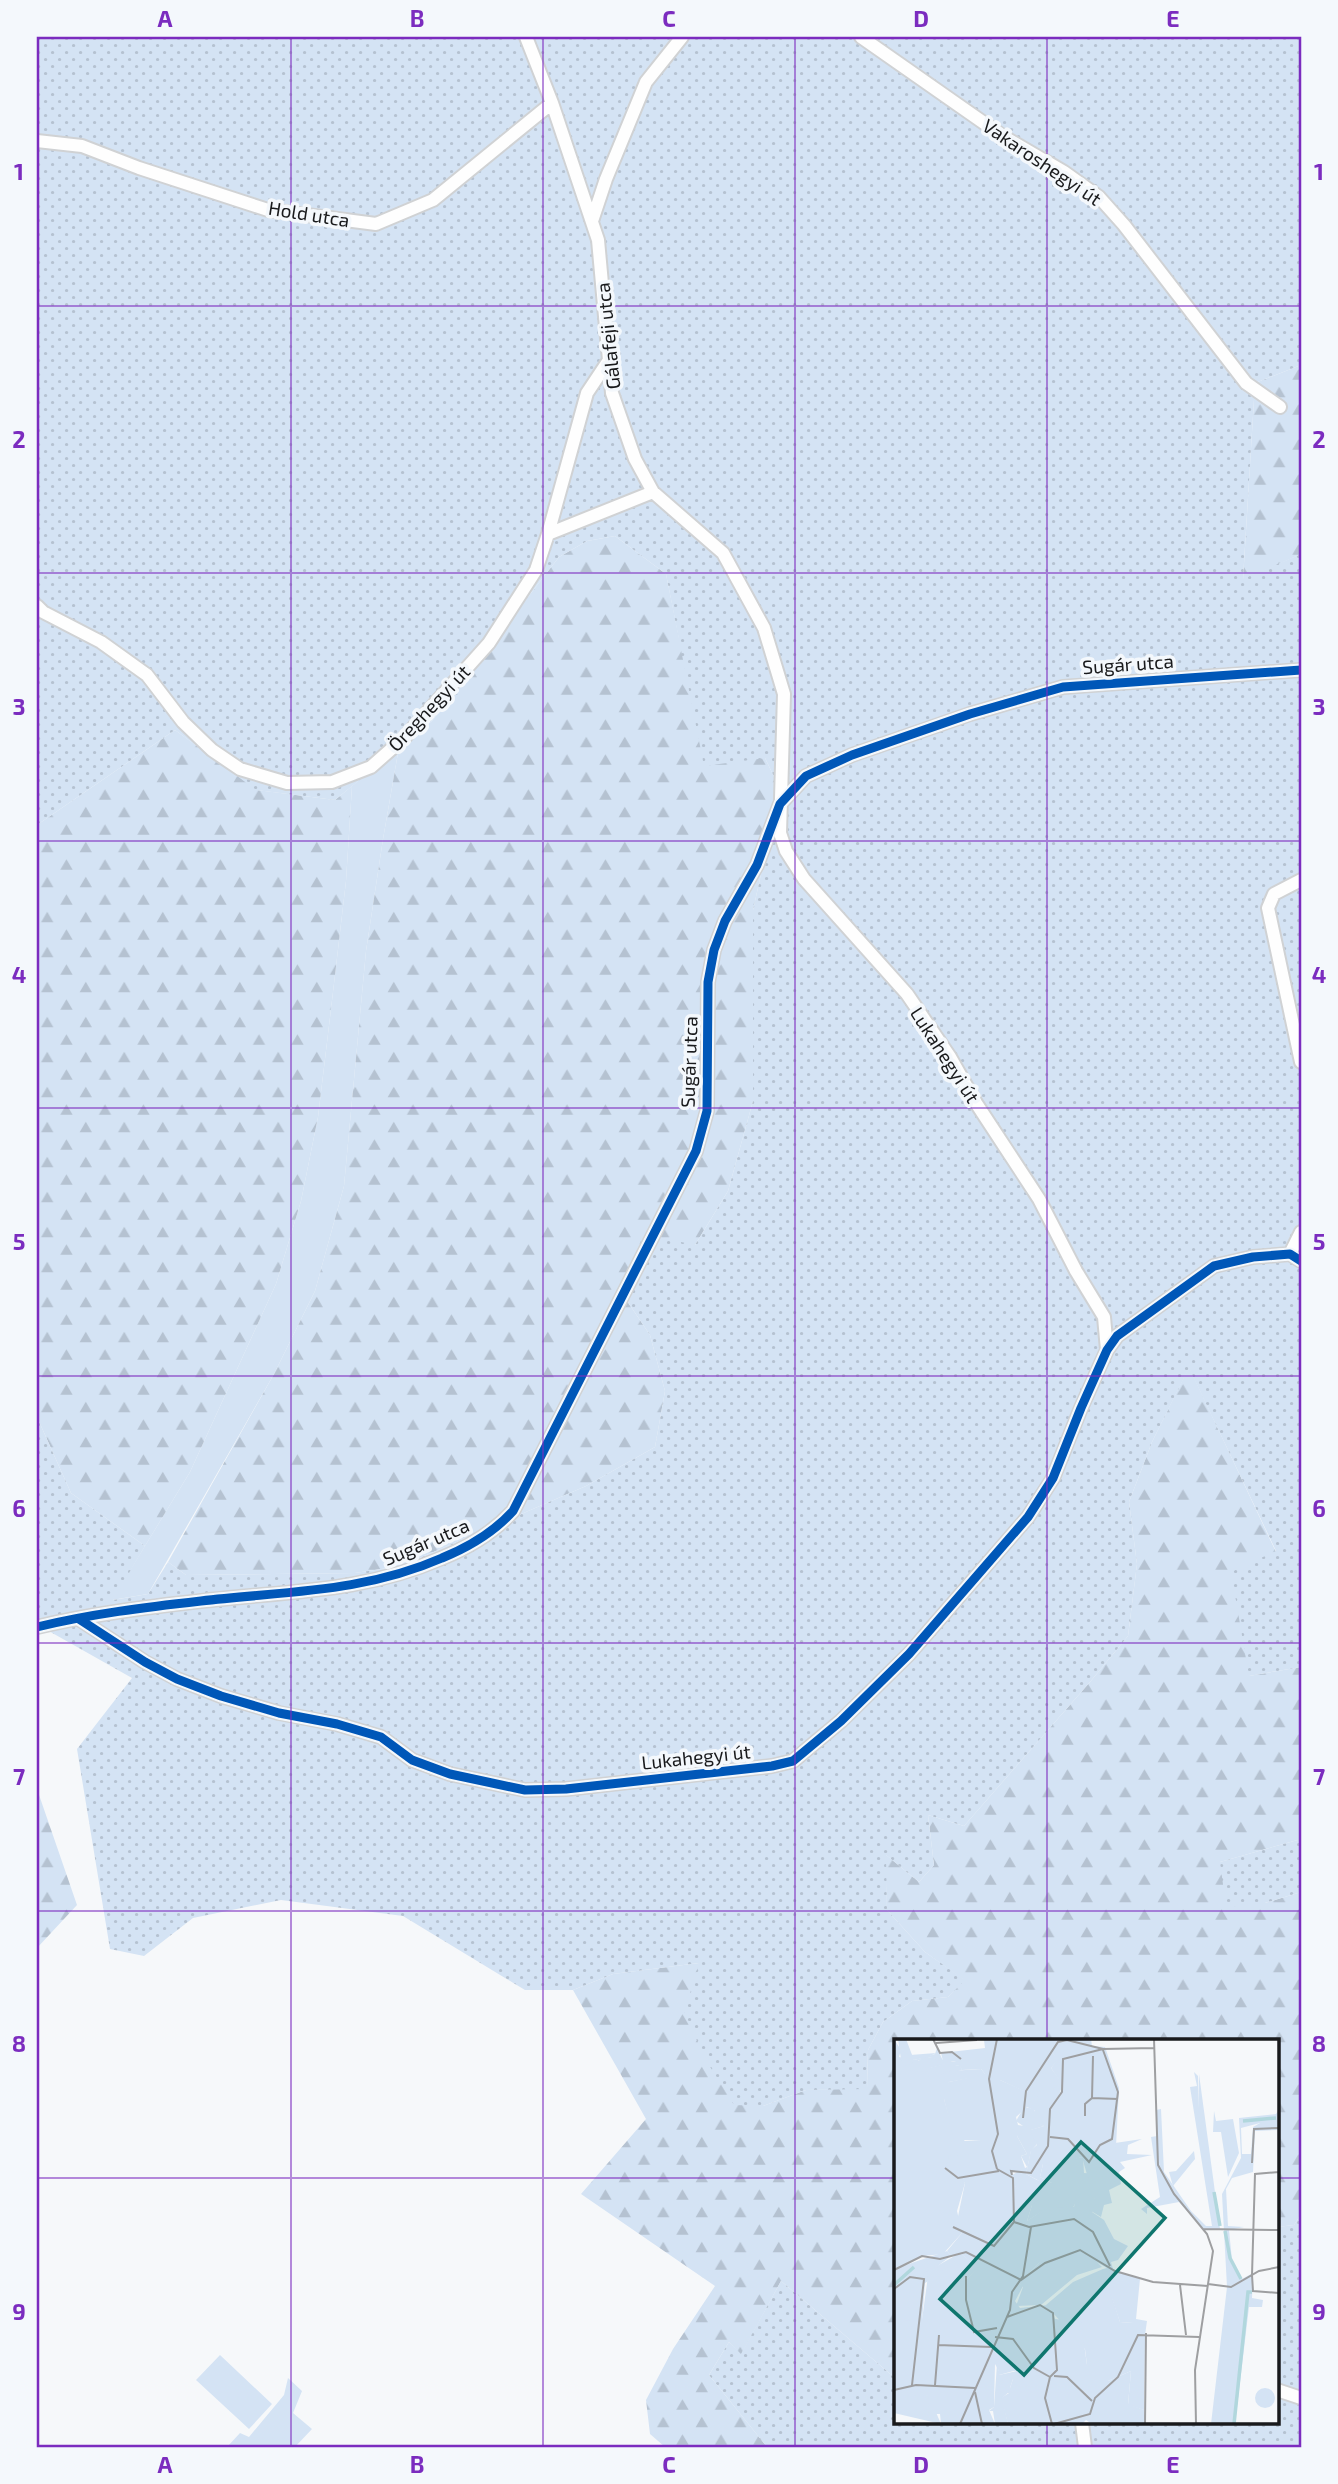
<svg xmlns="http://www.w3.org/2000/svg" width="1338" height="2484" font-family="'Exo 2',sans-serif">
	<defs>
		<pattern id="forest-firs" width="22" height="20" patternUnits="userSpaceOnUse" patternTransform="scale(1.75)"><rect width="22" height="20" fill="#d4e3f4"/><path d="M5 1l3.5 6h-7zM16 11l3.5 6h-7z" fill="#b5c2d1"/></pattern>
		<pattern id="garden-dots" width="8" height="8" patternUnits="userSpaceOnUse" patternTransform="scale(1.75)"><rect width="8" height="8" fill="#d4e3f4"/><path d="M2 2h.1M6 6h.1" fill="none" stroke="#b5c2d1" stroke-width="1.8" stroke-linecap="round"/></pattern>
	</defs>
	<rect width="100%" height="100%" fill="#f6f8fa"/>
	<path fill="#d4e3f4" d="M 399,747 L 383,839 L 366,951 L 344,1186 L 315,1291 L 274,1374 L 148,1594 L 112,1600 L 190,1472 L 276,1284 L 301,1201 L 318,1117 L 331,1009 L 346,881 L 352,786 Z
		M 220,2355 L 272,2404 L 249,2429 L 196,2380 Z
		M 288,2378 L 302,2391 L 293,2413 L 312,2429 L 295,2447 L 227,2447 L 240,2433 L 249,2437 L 284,2395 Z"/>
	<path fill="url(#forest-firs)" d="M 1301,365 L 1301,554 L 1243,580 L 1255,383 Z
		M 615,536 L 666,574 L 679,638 L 765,758 L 780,789 L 753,910 L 753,1101 L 728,1191 L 695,1245 L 619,1289 L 650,1335 L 665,1391 L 655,1447 L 586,1486 L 401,1566 L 355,1573 L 186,1575 L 168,1562 L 274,1374 L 315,1291 L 344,1186 L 366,951 L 383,839 L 399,747 L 432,721 L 559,557 L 587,541 Z
		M 175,730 L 257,790 L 335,800 L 352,786 L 346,881 L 331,1009 L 318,1117 L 301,1201 L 276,1284 L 190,1472 L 145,1546 L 71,1493 L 37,1417 L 37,825 Z
		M 1189,1367 L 1276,1552 L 1249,1676 L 1301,1667 L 1301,1839 L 1220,1862 L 1265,1903 L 1301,1892 L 1301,2214 L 1294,2225 L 1277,2227 L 1277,2041 L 895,2041 L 895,2378 L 781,2281 L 741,2355 L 729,2342 L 709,2375 L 767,2447 L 665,2447 L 650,2434 L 646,2400 L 673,2349 L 715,2286 L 581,2194 L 646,2119 L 573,1990 L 613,1974 L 699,1963 L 763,2106 L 806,2090 L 867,2088 L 868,2050 L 883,2022 L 912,2001 L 948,1997 L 964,1980 L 925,1952 L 887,1910 L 885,1854 L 919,1882 L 934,1865 L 928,1815 L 964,1826 L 1090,1682 L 1128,1636 L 1137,1564 L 1129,1502 L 1152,1442 Z
		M 37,1789 L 77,1905 L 37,1948 Z"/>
	<path fill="url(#garden-dots)" d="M 37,37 L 1301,37 L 1301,365 L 1255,383 L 1243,579 L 1301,554 L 1301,1667 L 1249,1676 L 1231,1572 L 1276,1551 L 1189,1368 L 1152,1442 L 1129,1502 L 1137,1564 L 1128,1636 L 1090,1682 L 964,1826 L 928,1815 L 934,1865 L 919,1882 L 886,1855 L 887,1910 L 925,1952 L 965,1980 L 948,1997 L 912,2001 L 883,2022 L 868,2050 L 867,2089 L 806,2090 L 763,2106 L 734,2105 L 709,2065 L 684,2014 L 699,1963 L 613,1974 L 573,1990 L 525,1990 L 403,1916 L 281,1900 L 193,1918 L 144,1956 L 110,1949 L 77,1749 L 132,1678 L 47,1630 L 37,1634 L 37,1417 L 71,1493 L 145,1546 L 113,1600 L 148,1594 L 168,1562 L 186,1575 L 355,1573 L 401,1566 L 586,1486 L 655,1447 L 665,1391 L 650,1335 L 619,1289 L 644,1234 L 695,1245 L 728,1191 L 753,1101 L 753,910 L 780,789 L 765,758 L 704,766 L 666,574 L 615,536 L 587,541 L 559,557 L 432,721 L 335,800 L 256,790 L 175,730 L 37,825 Z
		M 1301,1839 L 1301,1892 L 1265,1903 L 1226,1907 L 1220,1862 Z
		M 1301,2214 L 1301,2447 L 767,2447 L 709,2375 L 729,2342 L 741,2354 L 781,2281 L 895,2378 L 895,2423 L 1277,2423 L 1277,2227 L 1294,2225 Z"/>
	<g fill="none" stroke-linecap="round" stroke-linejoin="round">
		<g stroke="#d0d2d4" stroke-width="16">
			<path id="street" d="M 526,37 L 552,103 L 598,240 L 612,393 L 635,459 L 653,492 L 723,553 L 764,628 L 784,694 L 780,833 L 786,851 L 804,879 L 907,994 L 950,1057 L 976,1103 L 1039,1199 L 1076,1271 L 1104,1317 L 1107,1350
				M 861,37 L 1004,137 L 1064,172 L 1099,197 L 1124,225 L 1246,383 L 1280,407
				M 37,141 L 82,146 L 139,168 L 268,210 L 376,224 L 433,200 L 552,103
				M 592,221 L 606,179 L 646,82 L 682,37
				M 548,534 L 653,492
				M 37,606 L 43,612 L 101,642 L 147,675 L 183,722 L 212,750 L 240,769 L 287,783 L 332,782 L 371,767 L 405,737 L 489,643 L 536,570 L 548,534 L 587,393 L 609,360
				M 1301,880 L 1274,894 L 1268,908 L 1301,1062
				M 1290,1254 L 1301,1232
				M 79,1619 L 145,1662 L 177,1679 L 221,1696 L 279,1713 L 337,1724 L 381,1737 L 412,1760 L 450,1774 L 525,1790 L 566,1789 L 772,1766 L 793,1761 L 841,1721 L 909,1654 L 1028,1517 L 1053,1478 L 1081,1408 L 1107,1350 L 1117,1336 L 1214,1266 L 1253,1257 L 1290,1254 L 1301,1261
				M 37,1627 C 90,1614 147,1607 201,1601 C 286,1591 362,1593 442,1558 C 469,1547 493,1533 513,1511 L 696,1151 L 707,1111 L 708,982 L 714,950 L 725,921 L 757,865 L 780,804 L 806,776 L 852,755 L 970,714 L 1063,687 L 1301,670
				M 1277,2390 L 1301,2398
				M 1082,2423 L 1085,2447"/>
		</g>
		<use href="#street" stroke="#fefefe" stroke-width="12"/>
		<g stroke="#f4f8fc" stroke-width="13">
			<path id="cycleway" d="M 79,1619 L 145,1662 L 177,1679 L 221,1696 L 279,1713 L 337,1724 L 381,1737 L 412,1760 L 450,1774 L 525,1790 L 566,1789 L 772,1766 L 793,1761 L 841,1721 L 909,1654 L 1028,1517 L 1053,1478 L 1081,1408 L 1107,1350 L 1117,1336 L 1214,1266 L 1253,1257 L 1290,1254 L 1301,1261
				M 37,1627 C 90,1614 147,1607 201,1601 C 286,1591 362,1593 442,1558 C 469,1547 493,1533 513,1511 L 696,1151 L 707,1111 L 708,982 L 714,950 L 725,921 L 757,865 L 780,804 L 806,776 L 852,755 L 970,714 L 1063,687 L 1301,670"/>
		</g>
		<use href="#cycleway" stroke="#0057b8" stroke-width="9"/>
	</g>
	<path fill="none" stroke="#7b2cbf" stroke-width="2" stroke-opacity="0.55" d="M 291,37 L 291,2447M 543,37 L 543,2447M 795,37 L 795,2447M 1047,37 L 1047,2041M 37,306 L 1301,306M 37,573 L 1301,573M 37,841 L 1301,841M 37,1108 L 1301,1108M 37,1376 L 1301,1376M 37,1643 L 1301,1643M 37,1911 L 1301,1911M 37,2178 L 895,2178M 1277,2178 L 1301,2178M 1047,2423 L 1047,2447"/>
	<g text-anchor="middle" stroke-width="7" stroke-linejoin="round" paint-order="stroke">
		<g font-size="19" fill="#191a1c" stroke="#f4f8fc">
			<text transform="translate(1042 162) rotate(34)" y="7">Vakaroshegyi út</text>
			<text transform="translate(309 214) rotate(9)" y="7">Hold utca</text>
			<text transform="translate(608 336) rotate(-96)" y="7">Gálafeji utca</text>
			<text transform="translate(1128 664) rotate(-4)" y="7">Sugár utca</text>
			<text transform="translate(429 708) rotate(-47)" y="7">Öreghegyi út</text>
			<text transform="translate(945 1055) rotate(57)" y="7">Lukahegyi út</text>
			<text transform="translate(689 1062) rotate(-88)" y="7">Sugár utca</text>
			<text transform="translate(426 1542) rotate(-23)" y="7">Sugár utca</text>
			<text transform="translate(696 1757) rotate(-6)" y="7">Lukahegyi út</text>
		</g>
	</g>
	<g transform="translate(894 2039)">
		<rect width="385" height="385" fill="#f6f8fa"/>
		<path d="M 0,0 L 7,11 L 5,18 L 24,22 L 29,19 L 20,21 L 16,16 L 42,14 L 34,18 L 62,23 L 36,29 L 66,26 L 68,31 L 0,53 ZM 300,33 L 304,37 L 305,69 L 305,35 L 326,190 L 309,190 L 285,163 L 253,169 L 253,175 L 247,170 L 266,158 L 257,98 L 263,97 L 262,71 L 267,70 L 270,133 L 297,172 L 312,187 L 318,187 L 296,48 L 303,47 ZM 385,70 L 385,109 L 384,91 L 361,92 L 359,133 L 338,139 L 332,150 L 334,187 L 350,188 L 335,191 L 338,221 L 348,240 L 359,234 L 358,259 L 369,261 L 368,268 L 355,268 L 341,385 L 317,385 L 333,248 L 328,155 L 347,119 L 345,79 L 382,75 ZM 366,84 L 359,88 L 357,115 L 348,115 L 347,89 ZM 320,72 L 322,82 L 339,80 L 345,114 L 334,138 L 327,93 L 319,93 ZM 53,212 L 57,217 L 33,235 L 0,251 L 0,230 ZM361 359a10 10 0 1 1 20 0a10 10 0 1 1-20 0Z" fill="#d4e3f4" fill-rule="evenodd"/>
		<path d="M 4,0 L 12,0 L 20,21 L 41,15 L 43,9 L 49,22 L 34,18 L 8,28 ZM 158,13 L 164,21 L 157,29 L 168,44 L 165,58 L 144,59 L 106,41 L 141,39 ZM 87,30 L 92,36 L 55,43 L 50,60 L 59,92 L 71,102 L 87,101 L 87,114 L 66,137 L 71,144 L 63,172 L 68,194 L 49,215 L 29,217 L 0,230 L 0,53 L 8,32 L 27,31 L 36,39 L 56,32 ZM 130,68 L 140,70 L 141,82 L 150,87 L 137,91 L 143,105 L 137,112 L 132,135 L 143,141 L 158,144 L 146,138 L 149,125 L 189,118 L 190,134 L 209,135 L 211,147 L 221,133 L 221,104 L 248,100 L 234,106 L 233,115 L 258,116 L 226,123 L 231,129 L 225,133 L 227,145 L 215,151 L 218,164 L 210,166 L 207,178 L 197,172 L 201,160 L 192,157 L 183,160 L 179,169 L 147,173 L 133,182 L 138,166 L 121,147 L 118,136 L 133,128 L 127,117 L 133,115 L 123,97 L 129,87 L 122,82 ZM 300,112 L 301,120 L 279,147 L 275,133 L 282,132 ZM 171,207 L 194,214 L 208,228 L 183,236 L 147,266 L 122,267 L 129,248 L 125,244 L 145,224 ZM 66,214 L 85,229 L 73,240 L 43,237 L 31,244 L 28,282 L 0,282 L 0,251 ZM 209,230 L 226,283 L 239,284 L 251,296 L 250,371 L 234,366 L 237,332 L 214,342 L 193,326 L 191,310 L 152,266 L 179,243 ZM 103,325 L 105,332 L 123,331 L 105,336 L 119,340 L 116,349 L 106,350 L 115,353 L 108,359 L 114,385 L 101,385 L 99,372 L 95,372 L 100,368 ZM 26,354 L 35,357 L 47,385 L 0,374 L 0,356 Z" fill="#d4e3f4"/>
		<path d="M 79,0 L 197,0 L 198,7 L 211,8 L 225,49 L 220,146 L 210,148 L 208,135 L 194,139 L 188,118 L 168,124 L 167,128 L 149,125 L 146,138 L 161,146 L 159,149 L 132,135 L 137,111 L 143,106 L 136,91 L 150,87 L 130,79 L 131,74 L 141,72 L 133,68 L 122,78 L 124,86 L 130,87 L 131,94 L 123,97 L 133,115 L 127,117 L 132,132 L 119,132 L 118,136 L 126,141 L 121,147 L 146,159 L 138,166 L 133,182 L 152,169 L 180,168 L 182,156 L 194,155 L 203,161 L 198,173 L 210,181 L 220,200 L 234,207 L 224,221 L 217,223 L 219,230 L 246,240 L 242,280 L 253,282 L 251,296 L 239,292 L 239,284 L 226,283 L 216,254 L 206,252 L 209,230 L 213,229 L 177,209 L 167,210 L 164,219 L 145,224 L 125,244 L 129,247 L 121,262 L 126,269 L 154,266 L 161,280 L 187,283 L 193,326 L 214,327 L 214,342 L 237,332 L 234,365 L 250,371 L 252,385 L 198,385 L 192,381 L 188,385 L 114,385 L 107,359 L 115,354 L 105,354 L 106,349 L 116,349 L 119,340 L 104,341 L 105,336 L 123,332 L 105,332 L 101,325 L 100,368 L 95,371 L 101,385 L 47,385 L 46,375 L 34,375 L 35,357 L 0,356 L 0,282 L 28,281 L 34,237 L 43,237 L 47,231 L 73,240 L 84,229 L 66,214 L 57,217 L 53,212 L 68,194 L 62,187 L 71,144 L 52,128 L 55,117 L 87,114 L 87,101 L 60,101 L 50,60 L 43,54 L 55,43 L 91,35 L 87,30 L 68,31 L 65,26 L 37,33 L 35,29 L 62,22 L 49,22 L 47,14 L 91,9 L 90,1 ZM 158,13 L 163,21 L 157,29 L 167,44 L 158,50 L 167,51 L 165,58 L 144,58 L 106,41 L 127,42 L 134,49 L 153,29 Z" fill="#d4e3f4" fill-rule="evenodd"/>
		<path fill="none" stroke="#b1d7dd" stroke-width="3.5" d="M 349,82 L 382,79M 320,153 L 326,187M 331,192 L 336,219 L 347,240M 0,246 L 20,228M 340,385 L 354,253 L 358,253"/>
		<path fill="none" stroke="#9e9fa1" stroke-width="2" d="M 39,0 L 46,14 L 58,13 L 67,20M 103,0 L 95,40 L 104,95 L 98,112 L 103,130M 260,0 L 264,126 L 280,155 L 313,195 L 319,212 L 301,331 L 302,385M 42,4 L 83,1M 198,59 L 224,60M 191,77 L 191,65 L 198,59 L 199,17M 129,79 L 132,52 L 164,3 L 173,1 L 209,10 L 260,9M 156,98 L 174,100 L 195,123 L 206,106 L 218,100 L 224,53 L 209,11M 385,109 L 385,191M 358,124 L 360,90 L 385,89M 51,129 L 64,139 L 105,132M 103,130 L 119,139 L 120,183 L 135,188 L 180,180 L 199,193 L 216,227M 385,133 L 361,135 L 358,236 L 359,252 L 385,254M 118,136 L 117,132 L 137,134 L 154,107 L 156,70 L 168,53 L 169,20 L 209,10M 59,188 L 100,207 L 120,183M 309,190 L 385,191M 0,231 L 28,217 L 46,220 L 72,213 L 127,241 L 151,224 L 186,211 L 221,232 L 259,243 L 314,247M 72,237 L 72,261 L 80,293 L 103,289M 314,245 L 337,248 L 365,232 L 385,228M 286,246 L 292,296M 0,250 L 16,238 L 30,240 L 18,346M 0,269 L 0,307M 113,278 L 146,266 L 159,274 L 163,331 L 156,338 L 151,359 L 158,385M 101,298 L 119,300 L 140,329 L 156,338M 44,306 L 97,308M 160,337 L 173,338 L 198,362M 41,346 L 45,296M 0,351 L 22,346 L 81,349M 81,353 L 88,385M 66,385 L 116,271 L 118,253 L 129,237 L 137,188M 160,385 L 196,375 L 201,359 L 224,338 L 244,296 L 305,298M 251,385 L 252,294"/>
		<path fill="#0f766e" fill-opacity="0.15" stroke="#0f766e" stroke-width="3.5" d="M 187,103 L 271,179 L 130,336 L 46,260 Z"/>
		<rect width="385" height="385" fill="none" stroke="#191a1c" stroke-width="3.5"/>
	</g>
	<rect width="1338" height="2484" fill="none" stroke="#f4f8fc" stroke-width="77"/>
	<rect x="38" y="38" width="1262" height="2408" fill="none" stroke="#7b2cbf" stroke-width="2.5"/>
	<g font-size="23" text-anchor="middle" font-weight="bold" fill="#7b2cbf">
		<text x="165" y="27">A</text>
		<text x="417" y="27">B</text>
		<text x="669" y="27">C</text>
		<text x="921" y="27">D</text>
		<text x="1173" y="27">E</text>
		<text x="19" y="180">1</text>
		<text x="1319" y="180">1</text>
		<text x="19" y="448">2</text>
		<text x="1319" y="448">2</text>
		<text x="19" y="715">3</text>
		<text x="1319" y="715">3</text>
		<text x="19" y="983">4</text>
		<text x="1319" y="983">4</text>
		<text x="19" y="1250">5</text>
		<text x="1319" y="1250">5</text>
		<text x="19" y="1517">6</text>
		<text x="1319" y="1517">6</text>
		<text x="19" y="1785">7</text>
		<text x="1319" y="1785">7</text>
		<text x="19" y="2052">8</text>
		<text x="1319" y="2052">8</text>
		<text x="19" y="2320">9</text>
		<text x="1319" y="2320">9</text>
		<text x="165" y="2473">A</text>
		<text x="417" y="2473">B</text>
		<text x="669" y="2473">C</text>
		<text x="921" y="2473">D</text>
		<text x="1173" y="2473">E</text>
	</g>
</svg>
